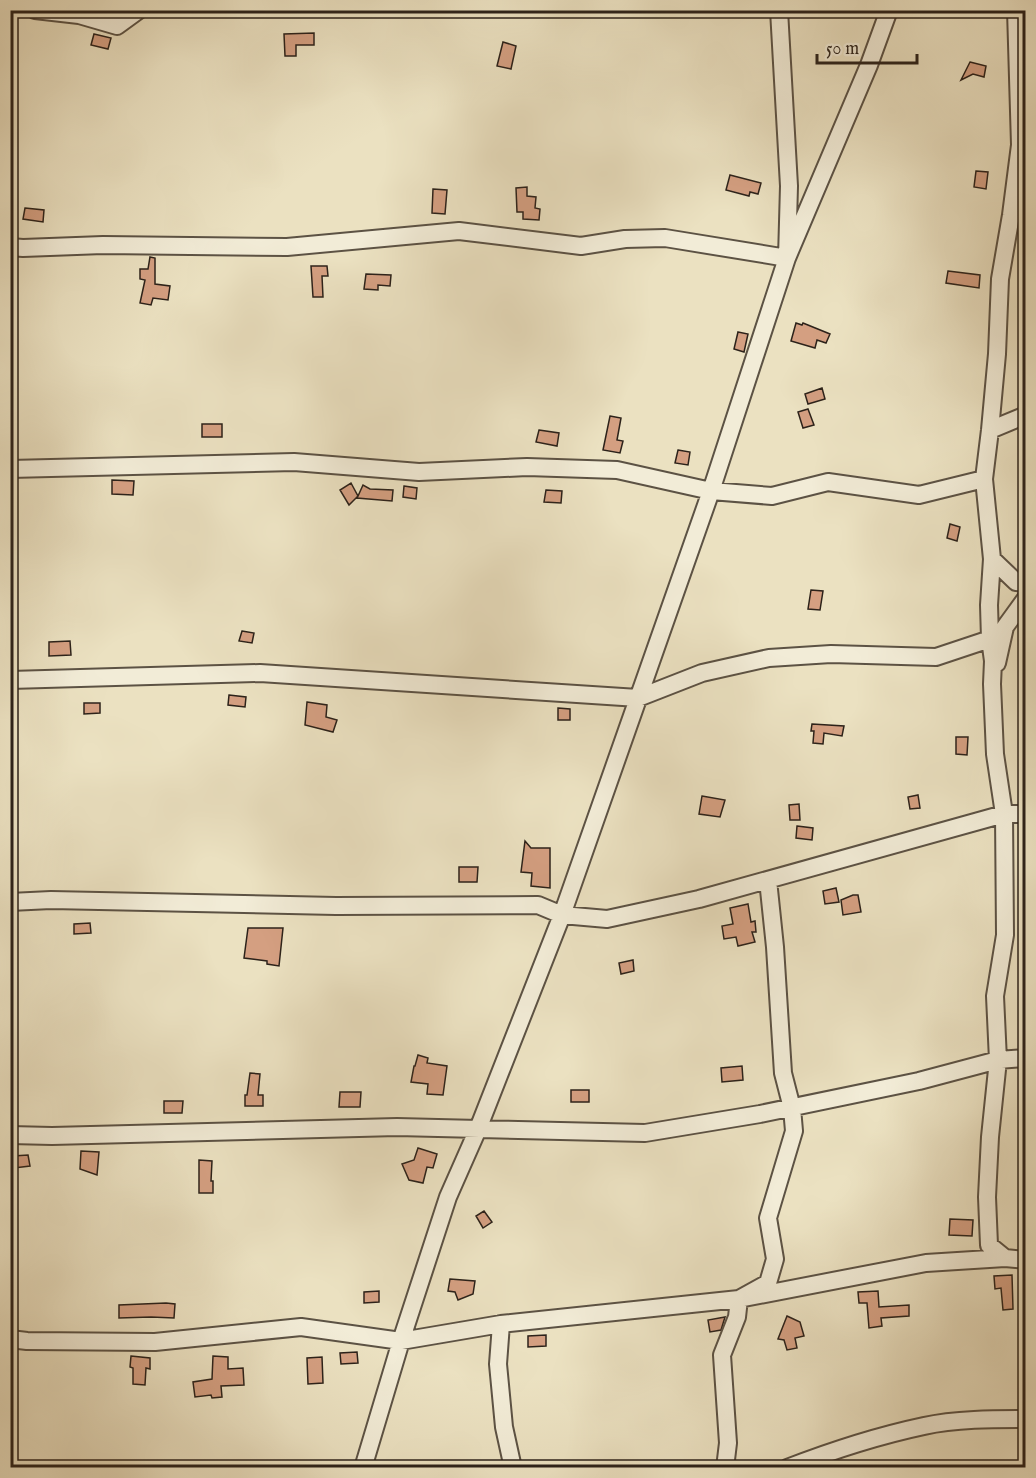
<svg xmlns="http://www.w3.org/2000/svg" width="1036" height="1478" font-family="'IM FELL English',serif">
	<rect width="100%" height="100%" fill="#ebe1c1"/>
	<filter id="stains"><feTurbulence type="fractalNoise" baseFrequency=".00333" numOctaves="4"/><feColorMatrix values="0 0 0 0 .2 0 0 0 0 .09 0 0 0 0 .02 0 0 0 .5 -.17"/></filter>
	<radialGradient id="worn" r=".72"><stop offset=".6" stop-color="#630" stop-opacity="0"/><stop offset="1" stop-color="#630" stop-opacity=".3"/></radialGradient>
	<path fill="#d49f81" stroke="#2c221a" stroke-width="1.5" d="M 314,33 L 314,45 L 296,45 L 296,56 L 285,56 L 284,34 Z
		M 94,34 L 111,38 L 108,49 L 91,45 Z
		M 503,42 L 516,46 L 511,69 L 497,66 Z
		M 970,62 L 986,66 L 984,77 L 973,74 L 961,80 Z
		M 976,171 L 988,172 L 986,189 L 974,187 Z
		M 730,175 L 761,183 L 758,194 L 750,192 L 749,196 L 726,190 Z
		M 527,187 L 527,196 L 536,197 L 535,208 L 540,209 L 539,220 L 523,219 L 523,212 L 517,212 L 516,188 Z
		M 433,189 L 447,190 L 445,214 L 432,213 Z
		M 25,208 L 44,210 L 43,222 L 23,219 Z
		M 150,257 L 155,258 L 155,284 L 170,286 L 168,300 L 153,298 L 151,305 L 140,303 L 145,280 L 140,279 L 140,269 L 148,269 Z
		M 311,266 L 327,266 L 328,276 L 322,276 L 323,297 L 313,297 Z
		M 948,271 L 980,275 L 979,288 L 946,283 Z
		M 366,274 L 391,275 L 390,286 L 378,285 L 378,290 L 364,289 Z
		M 796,323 L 802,325 L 803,323 L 830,334 L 826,343 L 817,340 L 815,348 L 791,341 Z
		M 738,332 L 748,334 L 744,352 L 734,349 Z
		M 822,388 L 825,399 L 808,404 L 805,394 Z
		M 808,409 L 814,425 L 803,428 L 798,412 Z
		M 610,416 L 621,418 L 617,440 L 623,441 L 620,453 L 603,450 Z
		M 202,424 L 222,424 L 222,437 L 202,437 Z
		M 539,430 L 559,433 L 557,446 L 536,442 Z
		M 678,450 L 690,452 L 688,465 L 675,463 Z
		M 112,480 L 134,481 L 133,495 L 112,494 Z
		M 351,483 L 358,496 L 363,485 L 370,489 L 393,490 L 392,501 L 357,498 L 357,497 L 349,505 L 340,490 Z
		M 404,486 L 417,488 L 416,499 L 403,497 Z
		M 546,490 L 562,491 L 561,503 L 544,502 Z
		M 950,524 L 960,527 L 957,541 L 947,538 Z
		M 811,590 L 823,591 L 820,610 L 808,609 Z
		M 242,631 L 254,633 L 252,643 L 239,641 Z
		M 70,641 L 71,655 L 49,656 L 49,642 Z
		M 229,695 L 246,697 L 245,707 L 228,705 Z
		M 307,702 L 327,705 L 326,717 L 337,720 L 333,732 L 305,725 Z
		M 84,703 L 100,703 L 100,713 L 84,714 Z
		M 558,708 L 570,709 L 570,720 L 558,720 Z
		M 812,724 L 844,726 L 842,736 L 824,733 L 823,744 L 813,743 L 814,731 L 811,731 Z
		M 956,737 L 968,737 L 967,755 L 956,754 Z
		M 918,795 L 920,808 L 910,809 L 908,797 Z
		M 702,796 L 725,800 L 720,817 L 699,814 Z
		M 799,804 L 800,820 L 790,820 L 789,805 Z
		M 797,826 L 813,828 L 812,840 L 796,838 Z
		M 525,841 L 531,848 L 550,848 L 550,888 L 531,886 L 532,873 L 521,872 Z
		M 459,867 L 478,867 L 477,882 L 459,882 Z
		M 836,888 L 839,902 L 825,904 L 823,891 Z
		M 853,895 L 858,895 L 861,912 L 843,915 L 841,900 Z
		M 748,904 L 751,922 L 755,921 L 756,932 L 752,932 L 755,942 L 738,946 L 736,937 L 724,939 L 722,926 L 733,924 L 730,908 Z
		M 90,923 L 91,933 L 74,934 L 74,924 Z
		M 248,928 L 283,928 L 279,966 L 267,964 L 267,961 L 244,958 Z
		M 633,960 L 634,971 L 621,974 L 619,963 Z
		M 418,1055 L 428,1058 L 427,1063 L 447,1066 L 443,1095 L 427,1094 L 428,1084 L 411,1082 L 414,1066 L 415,1066 Z
		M 742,1066 L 743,1080 L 722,1082 L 721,1068 Z
		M 250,1073 L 260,1074 L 258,1095 L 263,1095 L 263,1106 L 245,1106 L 245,1095 L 247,1095 Z
		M 571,1090 L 589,1090 L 589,1102 L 571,1102 Z
		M 340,1092 L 361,1092 L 360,1107 L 339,1107 Z
		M 164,1101 L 183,1101 L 182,1113 L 164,1113 Z
		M 418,1148 L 437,1154 L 433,1168 L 427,1167 L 423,1183 L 409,1180 L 402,1164 L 414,1160 Z
		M 81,1151 L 99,1152 L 97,1175 L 80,1169 Z
		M 28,1155 L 30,1166 L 14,1168 L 13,1156 Z
		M 199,1160 L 212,1161 L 211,1181 L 213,1181 L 213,1193 L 199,1193 Z
		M 484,1211 L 492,1222 L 483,1228 L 476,1216 Z
		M 950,1219 L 973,1220 L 972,1236 L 949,1235 Z
		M 1012,1275 L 1013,1309 L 1003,1310 L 1001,1288 L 995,1289 L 994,1276 Z
		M 450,1279 L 475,1281 L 473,1294 L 458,1300 L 455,1292 L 448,1291 Z
		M 379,1291 L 379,1302 L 364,1303 L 364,1292 Z
		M 878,1291 L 879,1307 L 909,1305 L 909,1316 L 881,1318 L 882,1326 L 869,1328 L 867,1303 L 859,1303 L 858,1292 Z
		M 166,1303 L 175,1304 L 174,1318 L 151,1317 L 119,1318 L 119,1305 Z
		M 787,1316 L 800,1322 L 804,1336 L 795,1338 L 797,1348 L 787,1350 L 784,1340 L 778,1339 Z
		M 725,1317 L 721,1330 L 710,1332 L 708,1320 Z
		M 546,1335 L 546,1346 L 528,1347 L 528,1336 Z
		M 357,1352 L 358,1363 L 341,1364 L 340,1353 Z
		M 131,1356 L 150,1358 L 150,1369 L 146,1368 L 145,1385 L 133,1384 L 133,1368 L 130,1367 Z
		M 213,1356 L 228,1357 L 228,1369 L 243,1368 L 244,1385 L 221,1386 L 222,1397 L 212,1398 L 211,1395 L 195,1397 L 193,1382 L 212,1379 Z
		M 322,1357 L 323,1383 L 308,1384 L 307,1358 Z"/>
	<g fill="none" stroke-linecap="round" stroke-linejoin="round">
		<g stroke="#5c5244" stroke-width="20">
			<path id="minor" d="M 35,10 L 79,15 L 117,26 L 139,10
				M 10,247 L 23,248 L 103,245 L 287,247 L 459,231 L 581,246 L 625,239 L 665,238 L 787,258 L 789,186 L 779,10
				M 990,430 L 1026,415
				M 10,469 L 294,462 L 419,472 L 527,467 L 617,470 L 711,491 L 772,496 L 828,482 L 919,495 L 984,479
				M 992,559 L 1016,582 L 1026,583
				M 997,663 L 1005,627 L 1026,598
				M 10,680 L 260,673 L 638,698 L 702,673 L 769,658 L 831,654 L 936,657 L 990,639
				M 10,902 L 51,900 L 336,906 L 538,905 L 562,915 L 607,919 L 699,899 L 1004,814 L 1026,814
				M 10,1135 L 52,1136 L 397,1127 L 645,1133 L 760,1114 L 919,1081 L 998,1060 L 1026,1058
				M 1005,1258 L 989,1245 L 987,1197 L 990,1137 L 998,1060 L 995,996 L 1005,935 L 1004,814 L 995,754 L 992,684 L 993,661 L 990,639 L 989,605 L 992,559 L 984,479 L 990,430 L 997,354 L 1000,279 L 1011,215 L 1020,145 L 1016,10
				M 501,1324 L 498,1364 L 504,1427 L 513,1468
				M 10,1339 L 27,1341 L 155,1342 L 301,1327 L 401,1341 L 501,1324 L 739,1299 L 926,1263 L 1005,1258 L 1026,1260
				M 363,1468 L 401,1341 L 448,1197 L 478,1129 L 562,915 L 711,491 L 787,258 L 869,65 L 889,10
				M 725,1468 L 728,1443 L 722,1355 L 737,1317 L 739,1299 L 768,1283 L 775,1259 L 768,1218 L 794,1131 L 792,1108 L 783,1073 L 775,947 L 768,880
				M 787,1468 C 831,1451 877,1436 924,1426 C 955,1419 993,1419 1026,1419"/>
		</g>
		<use href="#minor" stroke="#f2ecd7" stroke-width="16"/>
	</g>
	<rect width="1036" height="1478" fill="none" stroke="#ebe1c1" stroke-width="36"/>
	<rect x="12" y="12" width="1012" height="1454" fill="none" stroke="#2c221a" stroke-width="3"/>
	<rect x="18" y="18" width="1000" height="1442" fill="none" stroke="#2c221a" stroke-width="1.5"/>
	<path d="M817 54v9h100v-9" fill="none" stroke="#2c221a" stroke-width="3"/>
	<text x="826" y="54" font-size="18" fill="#2c221a" stroke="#f2ecd7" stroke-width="4.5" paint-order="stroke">50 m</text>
	<rect width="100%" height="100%" filter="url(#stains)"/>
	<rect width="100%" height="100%" fill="url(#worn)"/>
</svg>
